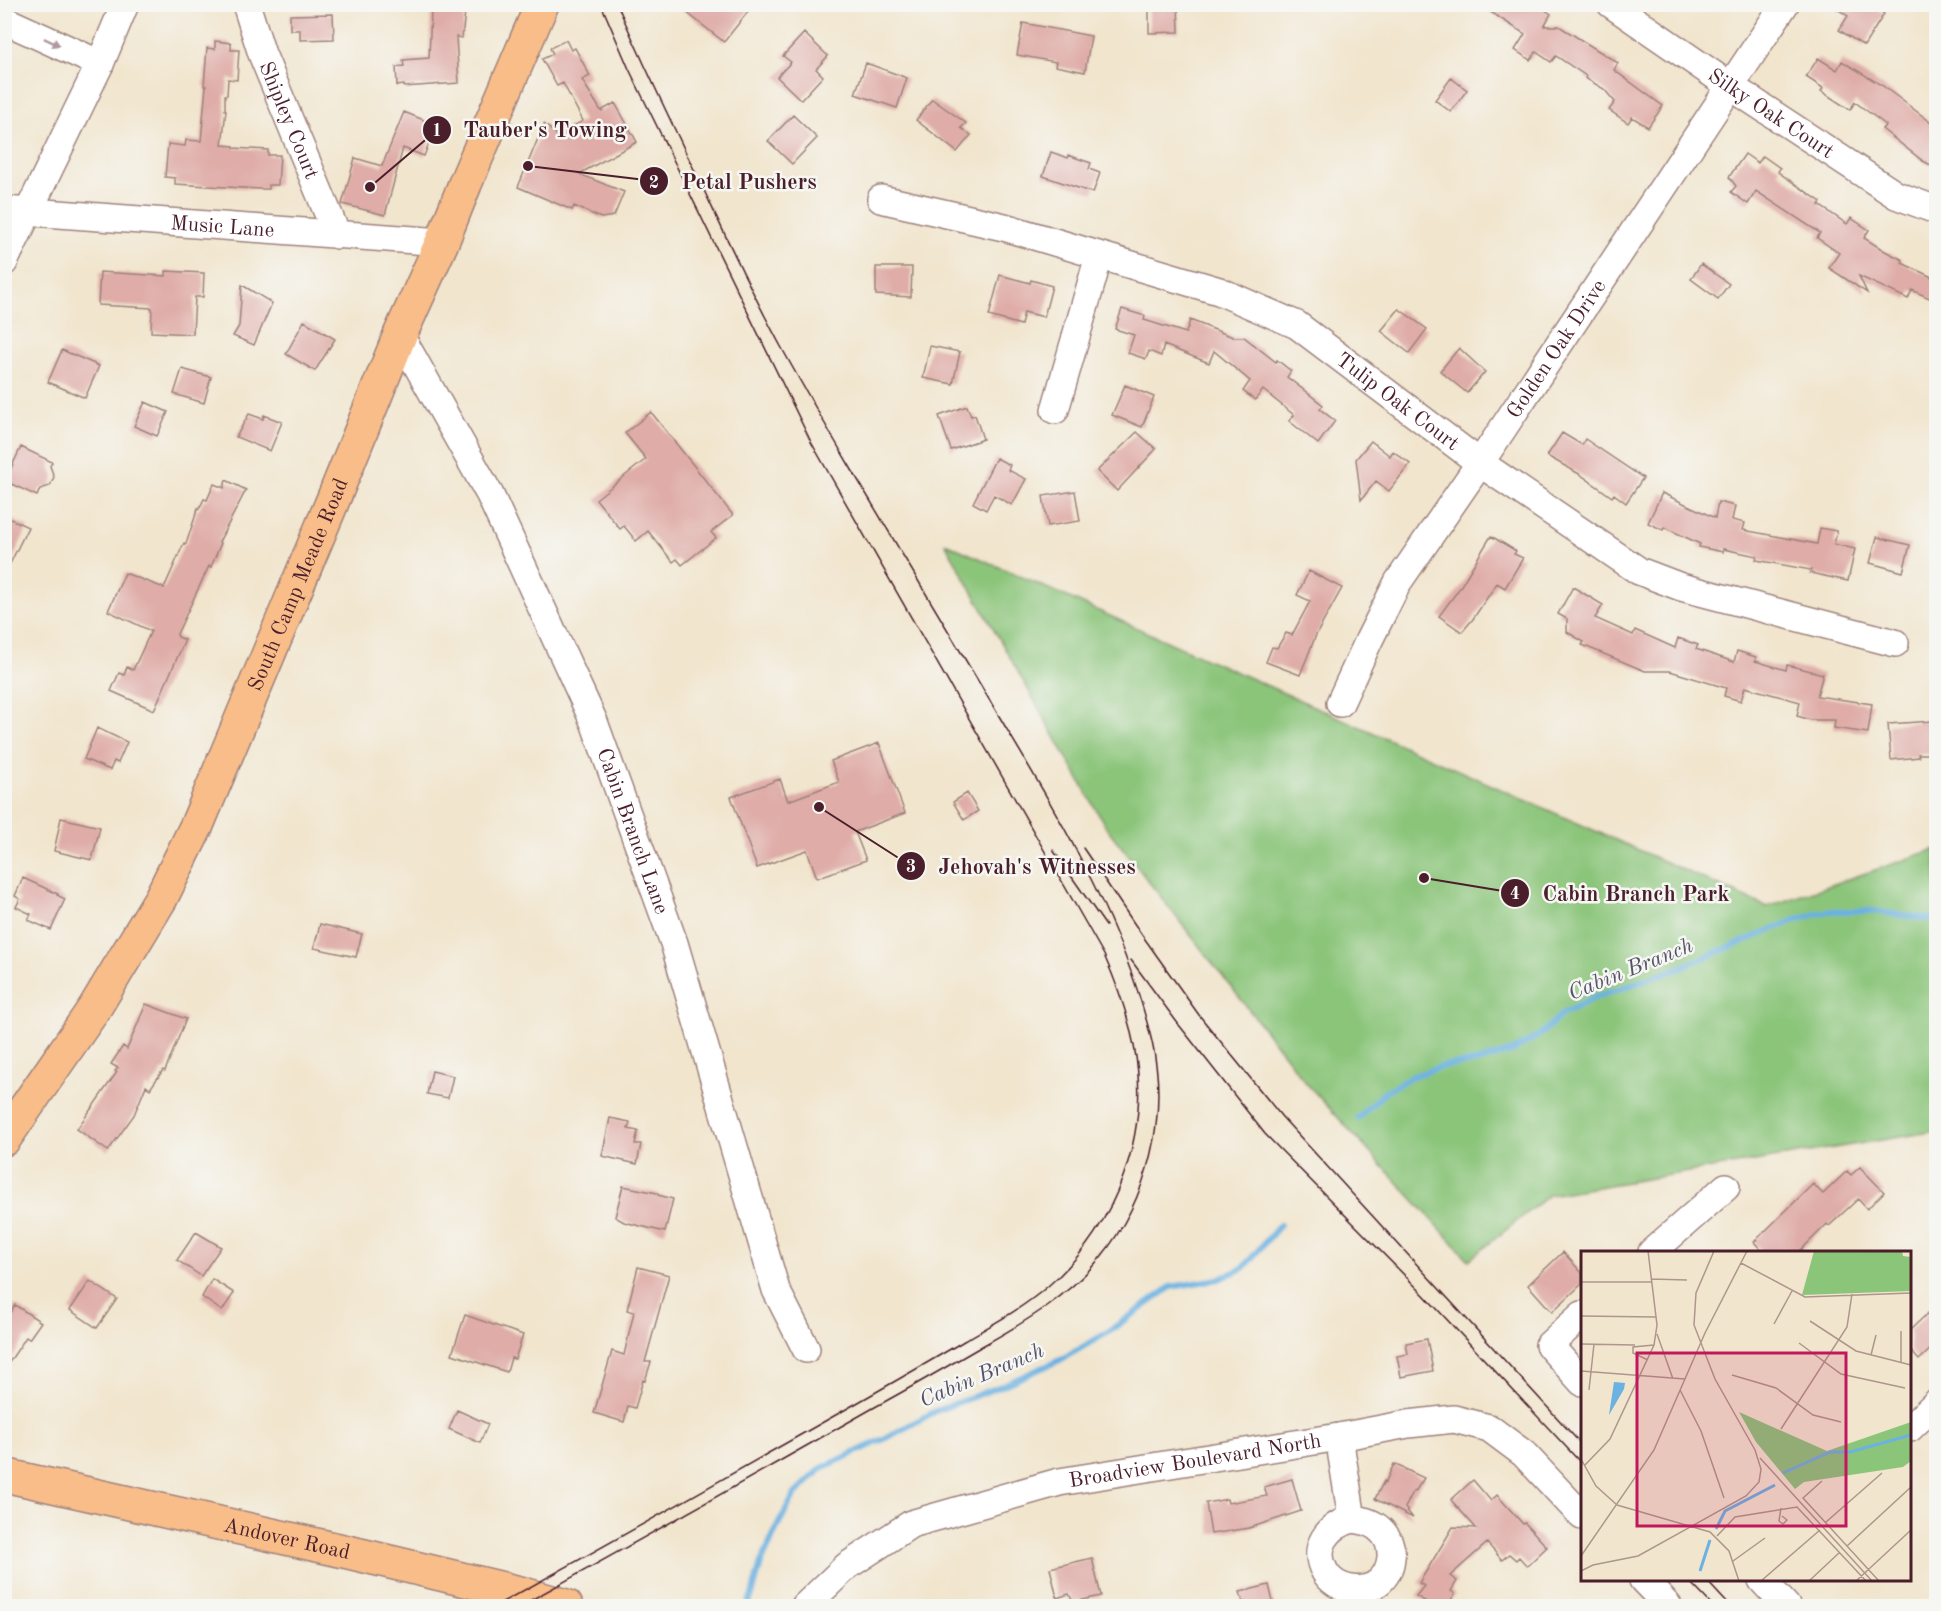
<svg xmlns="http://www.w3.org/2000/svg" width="1941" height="1611" font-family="'Old Standard TT',serif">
	<rect width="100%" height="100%" fill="#f6f6f2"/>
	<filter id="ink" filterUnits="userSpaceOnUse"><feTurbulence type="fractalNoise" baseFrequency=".0167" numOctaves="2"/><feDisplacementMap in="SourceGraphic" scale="12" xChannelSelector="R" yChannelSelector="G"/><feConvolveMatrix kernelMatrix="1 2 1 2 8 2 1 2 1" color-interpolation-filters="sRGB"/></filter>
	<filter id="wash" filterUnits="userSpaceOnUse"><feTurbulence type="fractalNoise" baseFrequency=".008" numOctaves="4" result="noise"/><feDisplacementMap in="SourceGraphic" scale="24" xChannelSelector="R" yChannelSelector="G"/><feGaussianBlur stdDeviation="1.35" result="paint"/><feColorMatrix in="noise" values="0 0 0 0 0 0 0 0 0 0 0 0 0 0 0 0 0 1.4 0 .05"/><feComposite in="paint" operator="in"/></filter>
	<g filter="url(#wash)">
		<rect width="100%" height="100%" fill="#f1e5cd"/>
		<path fill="#8bc57a" stroke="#6a7252" stroke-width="1.5" d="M 945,543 L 1767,907 L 1936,849 L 1936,1131 L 1549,1195 L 1469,1260 L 1307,1084 L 1106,827 Z"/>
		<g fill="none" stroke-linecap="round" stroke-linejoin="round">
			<path stroke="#6bb1e1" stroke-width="6" d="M 1358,1118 L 1384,1093 L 1410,1077 L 1443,1066 L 1476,1062 L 1513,1051 L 1541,1034 L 1562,1014 L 1596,997 L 1674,970 L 1800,918 L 1829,911 L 1873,911 L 1936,920
				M 747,1606 L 752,1595 L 761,1563 L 779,1523 L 795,1494 L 822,1468 L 884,1439 L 936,1411 L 1001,1386 L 1060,1360 L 1105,1334 L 1171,1287 L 1219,1279 L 1243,1268 L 1280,1225"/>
		</g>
		<g id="blocks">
			<path fill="#dfaca7" d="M 676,4 L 754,4 L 724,42 Z
				M 1149,4 L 1178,4 L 1179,32 L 1149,33 Z
				M 1478,4 L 1536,4 L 1551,14 L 1544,26 L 1559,26 L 1618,63 L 1614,70 L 1663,106 L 1648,127 L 1632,117 L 1628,123 L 1609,110 L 1615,102 L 1604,89 L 1585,78 L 1586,76 L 1556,56 L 1551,62 L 1536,52 L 1530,60 L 1515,50 L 1525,34 Z
				M 1830,4 L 1870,4 L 1884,14 L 1864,46 L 1839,30 L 1848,16 Z
				M 431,9 L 465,12 L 462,38 L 456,37 L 459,83 L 404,87 L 404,85 L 397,86 L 396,67 L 404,66 L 403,60 L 429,58 Z
				M 333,14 L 334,39 L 300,40 L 300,30 L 290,30 L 290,15 Z
				M 1023,23 L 1091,36 L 1085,72 L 1055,66 L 1056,62 L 1017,55 Z
				M 804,33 L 828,56 L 816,69 L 823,76 L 801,100 L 777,77 L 791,62 L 783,56 Z
				M 566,40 L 571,50 L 575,48 L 590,76 L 582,80 L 601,111 L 615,103 L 637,142 L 579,174 L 624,192 L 614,216 L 601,218 L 574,206 L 572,210 L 518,187 L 544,124 L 557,135 L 583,121 L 563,83 L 557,86 L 542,59 L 553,54 L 550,48 Z
				M 215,41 L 231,43 L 231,50 L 239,50 L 237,80 L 228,79 L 227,95 L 225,95 L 225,110 L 226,110 L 222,145 L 234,146 L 234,148 L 268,150 L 268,155 L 280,155 L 278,185 L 269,185 L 269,189 L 260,189 L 175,184 L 175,178 L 165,177 L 168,144 L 185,146 L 186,140 L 201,141 L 206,86 L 204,86 L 207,48 L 215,49 Z
				M 1818,58 L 1837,70 L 1842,61 L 1883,86 L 1936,126 L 1936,168 L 1923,161 L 1882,129 L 1886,125 L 1855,102 L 1850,110 L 1821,91 L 1823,88 L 1806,77 Z
				M 866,63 L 907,78 L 897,108 L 855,94 Z
				M 1451,78 L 1467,90 L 1451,112 L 1435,100 Z
				M 932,99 L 966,123 L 961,128 L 971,135 L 957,152 L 916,120 Z
				M 404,112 L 436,125 L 424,156 L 403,148 L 385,215 L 342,204 L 355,158 L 382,166 Z
				M 793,115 L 817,138 L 792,164 L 768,141 Z
				M 1051,152 L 1068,158 L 1068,155 L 1091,163 L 1089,169 L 1100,173 L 1093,193 L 1043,176 Z
				M 1745,154 L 1758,163 L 1763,156 L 1780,168 L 1778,172 L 1821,202 L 1819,205 L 1847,224 L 1851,218 L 1869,230 L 1864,238 L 1885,251 L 1903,260 L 1902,263 L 1936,279 L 1936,301 L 1912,290 L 1908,299 L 1859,276 L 1867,293 L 1829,268 L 1839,253 L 1817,238 L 1820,233 L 1756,191 L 1748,204 L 1731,192 L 1736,186 L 1729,177 Z
				M 1701,264 L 1729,284 L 1718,299 L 1691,279 Z
				M 876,267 L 912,267 L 911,297 L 876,295 Z
				M 166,271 L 204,273 L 203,297 L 195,297 L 193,334 L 151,332 L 152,308 L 98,305 L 100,272 L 166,276 Z
				M 1000,275 L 1030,283 L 1031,280 L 1052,286 L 1044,317 L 1024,312 L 1021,325 L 989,316 Z
				M 242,285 L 272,303 L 254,345 L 233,336 L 239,326 Z
				M 1122,309 L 1145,316 L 1144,320 L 1186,333 L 1190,320 L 1233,337 L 1244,337 L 1276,362 L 1277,360 L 1291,371 L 1287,377 L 1323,405 L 1320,409 L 1335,421 L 1318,444 L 1289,421 L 1294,415 L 1263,390 L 1255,400 L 1243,391 L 1250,381 L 1214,351 L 1209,363 L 1164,345 L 1161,356 L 1149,351 L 1146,359 L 1128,353 L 1134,335 L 1115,329 Z
				M 1399,309 L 1427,329 L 1409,353 L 1381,331 Z
				M 304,321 L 335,339 L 315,371 L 286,354 Z
				M 930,346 L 960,352 L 953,384 L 923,378 Z
				M 1459,348 L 1485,372 L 1467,393 L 1440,371 Z
				M 62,350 L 99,366 L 85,398 L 48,382 Z
				M 182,369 L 211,377 L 204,403 L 174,394 Z
				M 1125,385 L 1154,397 L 1142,427 L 1112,415 Z
				M 145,402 L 168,412 L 157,436 L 134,426 Z
				M 967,406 L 971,416 L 975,415 L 983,439 L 951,450 L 939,416 Z
				M 651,412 L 733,515 L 711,532 L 716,538 L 682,565 L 677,559 L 673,562 L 648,531 L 636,541 L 624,526 L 620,529 L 596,499 L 646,459 L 625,433 Z
				M 249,414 L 263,419 L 264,415 L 282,422 L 270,451 L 236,437 Z
				M 1137,432 L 1156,449 L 1117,491 L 1097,471 Z
				M 1562,433 L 1582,445 L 1585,439 L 1643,478 L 1626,503 L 1614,494 L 1612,497 L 1581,475 L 1547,456 Z
				M 1371,441 L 1390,456 L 1393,451 L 1410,464 L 1389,491 L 1376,481 L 1361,500 L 1356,459 Z
				M 21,447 L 52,462 L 50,466 L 54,477 L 50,486 L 40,489 L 37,496 L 5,481 Z
				M 996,458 L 1010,465 L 1008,470 L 1026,479 L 1012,505 L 994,495 L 986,510 L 973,503 Z
				M 226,480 L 246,490 L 219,542 L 221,543 L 211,567 L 209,566 L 177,634 L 178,637 L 185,640 L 154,710 L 111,691 L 119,673 L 124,675 L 127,667 L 133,670 L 151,631 L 108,611 L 125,573 L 164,588 L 184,543 L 186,544 L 198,508 L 199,509 L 204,499 L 207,500 L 214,484 L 224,488 Z
				M 1075,491 L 1080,521 L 1048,526 L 1043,496 Z
				M 1662,493 L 1715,518 L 1718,502 L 1735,506 L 1732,520 L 1745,523 L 1743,530 L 1817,544 L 1820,528 L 1837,531 L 1834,544 L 1855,549 L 1848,581 L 1810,573 L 1811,570 L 1756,560 L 1757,556 L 1723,549 L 1723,552 L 1699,547 L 1700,544 L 1664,527 L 1663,530 L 1648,523 Z
				M 4,516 L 28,527 L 4,576 Z
				M 1491,536 L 1516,551 L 1514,554 L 1523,558 L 1505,588 L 1497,583 L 1473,619 L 1462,632 L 1439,616 L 1459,589 Z
				M 1877,537 L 1910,545 L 1903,572 L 1870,563 Z
				M 1309,571 L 1342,588 L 1316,635 L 1300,675 L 1266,662 L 1272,647 L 1277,648 L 1286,633 L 1292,635 L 1310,601 L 1297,595 Z
				M 1573,587 L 1603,605 L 1595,618 L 1633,635 L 1635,630 L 1675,648 L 1678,638 L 1698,645 L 1696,649 L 1734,662 L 1737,651 L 1756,657 L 1755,661 L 1786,670 L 1787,665 L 1823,674 L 1817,696 L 1872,704 L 1868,733 L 1834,728 L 1835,720 L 1811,720 L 1797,716 L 1800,702 L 1745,687 L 1741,701 L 1724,696 L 1726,688 L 1670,671 L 1645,671 L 1582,645 L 1584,642 L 1567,632 L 1567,619 L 1558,614 Z
				M 1933,721 L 1936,754 L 1918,754 L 1919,757 L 1891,760 L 1888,724 Z
				M 97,728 L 127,742 L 118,763 L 114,761 L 110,770 L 84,759 Z
				M 879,743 L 905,813 L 855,832 L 866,860 L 817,878 L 807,850 L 757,868 L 731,797 L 780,779 L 788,801 L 839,782 L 831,761 Z
				M 967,793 L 978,811 L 964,820 L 953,802 Z
				M 61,818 L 100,827 L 92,860 L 54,851 Z
				M 23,878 L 58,894 L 57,895 L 65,899 L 51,930 L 28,920 L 31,914 L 16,907 L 20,899 L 15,896 Z
				M 320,924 L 362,934 L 356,957 L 314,948 Z
				M 146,1004 L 186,1019 L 165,1071 L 163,1070 L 150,1089 L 146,1086 L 134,1115 L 108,1151 L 77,1129 L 117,1072 L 115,1071 L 118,1068 L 111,1064 L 123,1046 L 127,1049 Z
				M 432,1071 L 453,1076 L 448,1098 L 427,1094 Z
				M 610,1118 L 630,1122 L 628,1129 L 638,1131 L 635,1144 L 641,1144 L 637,1164 L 602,1156 Z
				M 1860,1167 L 1884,1192 L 1867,1209 L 1858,1199 L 1829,1226 L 1827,1224 L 1799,1252 L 1763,1252 L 1754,1242 L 1813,1184 L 1823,1194 L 1847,1171 L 1851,1175 Z
				M 623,1186 L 657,1193 L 658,1195 L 673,1199 L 665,1232 L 624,1222 L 615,1217 Z
				M 196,1232 L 221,1247 L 201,1276 L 177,1260 Z
				M 1563,1252 L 1582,1273 L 1582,1284 L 1552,1312 L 1528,1285 Z
				M 638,1267 L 669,1275 L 645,1362 L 651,1362 L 645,1381 L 643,1380 L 635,1408 L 628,1406 L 624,1422 L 594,1413 L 612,1351 L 624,1355 L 634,1312 L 627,1310 Z
				M 212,1279 L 234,1293 L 222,1311 L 202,1297 Z
				M 90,1281 L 117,1299 L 97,1328 L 70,1310 Z
				M 15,1305 L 41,1322 L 29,1339 L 26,1337 L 4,1370 L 4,1322 Z
				M 1928,1313 L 1936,1322 L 1936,1344 L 1919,1360 L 1910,1350 L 1910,1330 Z
				M 465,1315 L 523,1335 L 515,1359 L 511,1358 L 507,1372 L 452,1354 Z
				M 1427,1339 L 1433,1371 L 1401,1377 L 1397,1356 L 1408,1354 L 1406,1343 Z
				M 457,1410 L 488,1424 L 480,1443 L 449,1429 Z
				M 1394,1464 L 1424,1478 L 1415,1492 L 1413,1492 L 1405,1508 L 1413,1518 L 1375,1499 L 1384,1481 L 1385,1483 Z
				M 1292,1479 L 1301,1511 L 1249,1528 L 1211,1534 L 1206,1503 L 1227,1499 L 1228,1503 L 1267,1496 L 1264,1487 Z
				M 1473,1480 L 1491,1501 L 1497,1495 L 1523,1524 L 1525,1523 L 1547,1547 L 1527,1566 L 1519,1557 L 1516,1560 L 1509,1554 L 1502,1560 L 1487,1543 L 1450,1576 L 1457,1581 L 1451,1591 L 1455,1594 L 1447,1606 L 1433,1606 L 1416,1596 L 1424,1586 L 1419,1583 L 1453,1527 L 1476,1528 L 1451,1500 Z
				M 1092,1558 L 1101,1596 L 1073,1602 L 1069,1594 L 1057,1598 L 1050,1568 Z
				M 1269,1585 L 1274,1606 L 1244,1606 L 1240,1592 Z"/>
		</g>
	</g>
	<g filter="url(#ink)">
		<use href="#blocks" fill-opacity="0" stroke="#9e827c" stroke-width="1.5"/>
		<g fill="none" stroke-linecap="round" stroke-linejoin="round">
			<g stroke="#9e827c" stroke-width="30">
				<g id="minor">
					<path id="s1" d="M 246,4 L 262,54 L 337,235"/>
					<path id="s2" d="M 1611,4 L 1730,86 L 1896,195 L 1936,210"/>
					<path d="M 4,20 L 100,64"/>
					<path id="s3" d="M 881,199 L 1004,227 L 1219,291 L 1297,325 L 1480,463 L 1639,571 L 1681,587 L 1895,643"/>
					<path id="s4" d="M 4,210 L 442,242"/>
					<path d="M 4,262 L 100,64 L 125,4"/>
					<path id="s5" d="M 400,335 L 490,495 L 594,722 L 674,943 L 776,1290 L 806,1349"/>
					<path d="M 1055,410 L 1099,256"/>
					<path id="s6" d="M 1340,703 L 1369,640 L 1398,582 L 1480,463 L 1785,4"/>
					<path d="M 1652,1252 L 1726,1187"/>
					<path d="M 1582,1315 L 1549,1345 L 1582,1382"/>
					<path d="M 1910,1428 L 1936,1403"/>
					<path d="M 1339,1437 L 1352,1519 C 1328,1526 1311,1547 1325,1572 C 1330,1581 1340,1587 1351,1589 C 1397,1597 1411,1523 1352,1519"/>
					<path d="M 1643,1580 L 1668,1606"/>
					<path d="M 1762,1580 L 1786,1606"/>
					<path id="s7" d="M 805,1606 L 847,1566 L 911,1524 L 1059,1482 L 1339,1437 L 1408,1424 L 1454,1419 L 1489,1428 L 1524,1454 L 1582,1516"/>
				</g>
			</g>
			<g stroke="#9e827c" stroke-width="36">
				<g id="major">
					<path id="s8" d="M 4,1139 L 94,1009 L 161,898 L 197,825 L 333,500 L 400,335 L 442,242 L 465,184 L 542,4"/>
					<path id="s9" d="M 4,1475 L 348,1552 L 520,1593 L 566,1606"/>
				</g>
			</g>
			<use href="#minor" stroke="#fff" stroke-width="27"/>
			<use href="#major" stroke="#f8bd89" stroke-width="33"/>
			<path stroke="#4a1f2b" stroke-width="1.5" d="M 1083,848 L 1142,935 L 1199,1015 L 1282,1117 L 1582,1445
				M 1053,850 L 1106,926
				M 1131,960 L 1179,1025 L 1265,1134 L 1424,1295 L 1582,1464
				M 1688,1580 L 1713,1606
				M 1706,1580 L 1730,1606
				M 495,1606 C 601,1549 706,1488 811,1429 C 862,1400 914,1371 964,1341 C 993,1324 1023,1308 1048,1286 C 1115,1229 1152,1133 1134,1046 C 1128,1015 1117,984 1104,955 L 811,442 L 629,69 L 601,4
				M 520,1606 C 639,1541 757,1474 875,1407 C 912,1387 948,1366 984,1345 C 1027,1321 1068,1296 1100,1258 C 1148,1200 1169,1115 1152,1042 C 1125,926 1062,822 1002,721 C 952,638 902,554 852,470 C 829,431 806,392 784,352 C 754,298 728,241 701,184 C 672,124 644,65 617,4"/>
		</g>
		<defs><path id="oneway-solid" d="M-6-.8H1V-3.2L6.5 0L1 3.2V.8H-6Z" transform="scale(1.5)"/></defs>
		<use fill="#ae9aa0" href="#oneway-solid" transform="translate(52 42) rotate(25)"/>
	</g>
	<g text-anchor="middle" stroke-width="5" stroke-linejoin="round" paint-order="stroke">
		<g font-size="21" fill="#4a1f2b" stroke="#f6f6f2">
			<text dy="7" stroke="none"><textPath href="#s2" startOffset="194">Silky Oak Court</textPath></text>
			<text dy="7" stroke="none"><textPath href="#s1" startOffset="124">Shipley Court</textPath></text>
			<text dy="7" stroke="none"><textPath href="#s4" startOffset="219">Music Lane</textPath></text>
			<text dy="7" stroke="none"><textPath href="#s6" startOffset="416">Golden Oak Drive</textPath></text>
			<text dy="7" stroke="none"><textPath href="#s3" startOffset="562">Tulip Oak Court</textPath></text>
			<text dy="7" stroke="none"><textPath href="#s8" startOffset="630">South Camp Meade Road</textPath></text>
			<text dy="7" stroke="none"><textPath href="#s5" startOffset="549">Cabin Branch Lane</textPath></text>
			<text dy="7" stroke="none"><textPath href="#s7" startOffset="426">Broadview Boulevard North</textPath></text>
			<text dy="7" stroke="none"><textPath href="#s9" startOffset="290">Andover Road</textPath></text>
		</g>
		<g font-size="22" font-style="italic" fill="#56526b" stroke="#f6f6f2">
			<text transform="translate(1630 968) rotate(-22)" y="8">Cabin Branch</text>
			<text transform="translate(981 1374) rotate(-23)" y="8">Cabin Branch</text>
		</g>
	</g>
	<g transform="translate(1581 1251)">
		<rect width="330" height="330" fill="#f1e5cd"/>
		<path d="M 233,0 L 321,0 L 322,5 L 330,6 L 330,40 L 221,44 ZM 158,161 L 246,200 L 330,171 L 330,210 L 322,216 L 223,231 L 214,238 L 175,191 Z" fill="#8bc57a"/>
		<path d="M 33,131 L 44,132 L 43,138 L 28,164 Z" fill="#6bb1e1"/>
		<path fill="none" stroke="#6bb1e1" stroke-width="3" d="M 202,222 L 249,201 L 269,201 L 330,184M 135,278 L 144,260 L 194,234M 119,320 L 129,289"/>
		<path fill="none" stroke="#ae968c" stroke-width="1.5" d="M 160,12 L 224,46 L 330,42M 70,28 L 106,29M 0,31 L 71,31M 0,65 L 75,66M 229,70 L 275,100 L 330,114M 193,73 L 211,40M 320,80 L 320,112M 76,83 L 92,128M 218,92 L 260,123 L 324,137M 0,93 L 54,94M 290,104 L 295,84M 67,109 L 52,102 L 52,96 L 73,94M 0,120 L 104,128M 151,124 L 195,137 L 232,164 L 260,171M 8,139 L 13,93M 99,139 L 120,180 L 143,247M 200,178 L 266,76 L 271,43M 179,207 L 291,330M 0,208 L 15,235 L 36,254M 4,214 L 29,188 L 73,94 L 76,74 L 67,0M 241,230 L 222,247 L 298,330M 36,254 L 129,281 L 148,300 L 158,330M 200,257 L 198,270 L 202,273 L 206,269 L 201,265M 245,271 L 301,222M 136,285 L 154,266 L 216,256 L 285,330M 266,295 L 330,236M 0,305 L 73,199 L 124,82 L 166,0M 152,310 L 184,287M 0,320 L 12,314 L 57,305 L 165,245 L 178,231 L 180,218 L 174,199 L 134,128 L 113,74 L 115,42 L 133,0M 180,330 L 239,279M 228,330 L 259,301M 275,330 L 330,279"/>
		<path fill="#c2185b" fill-opacity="0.15" stroke="#c2185b" stroke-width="3" d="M 56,102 L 265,102 L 265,275 L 56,275 Z"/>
		<rect width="330" height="330" fill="none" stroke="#4a1f2b" stroke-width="3"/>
	</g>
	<path fill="none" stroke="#4a1f2b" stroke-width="2" d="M370 187L437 130M528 166L654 181M819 807L911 866M1424 878L1515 893"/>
	<g fill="#4a1f2b" stroke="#f6f6f2" stroke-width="2">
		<circle cx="370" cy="187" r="6"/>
		<circle cx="528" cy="166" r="6"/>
		<circle cx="819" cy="807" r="6"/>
		<circle cx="1424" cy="878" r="6"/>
		<circle cx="437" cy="130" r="15"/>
		<circle cx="654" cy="181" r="15"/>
		<circle cx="911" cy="866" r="15"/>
		<circle cx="1515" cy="893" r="15"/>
	</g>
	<g font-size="18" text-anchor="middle" font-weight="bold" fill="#fff">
		<text x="437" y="136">1</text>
		<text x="654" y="188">2</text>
		<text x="911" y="872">3</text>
		<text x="1515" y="899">4</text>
	</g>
	<g font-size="22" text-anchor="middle" font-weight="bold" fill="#4a1f2b" stroke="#f6f6f2" stroke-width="5" stroke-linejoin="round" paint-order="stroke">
		<text x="545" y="137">Tauber's Towing</text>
		<text x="749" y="189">Petal Pushers</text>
		<text x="1037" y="874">Jehovah's Witnesses</text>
		<text x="1636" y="901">Cabin Branch Park</text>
	</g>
	<rect width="1941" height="1611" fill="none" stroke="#f6f6f2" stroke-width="24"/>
</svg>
